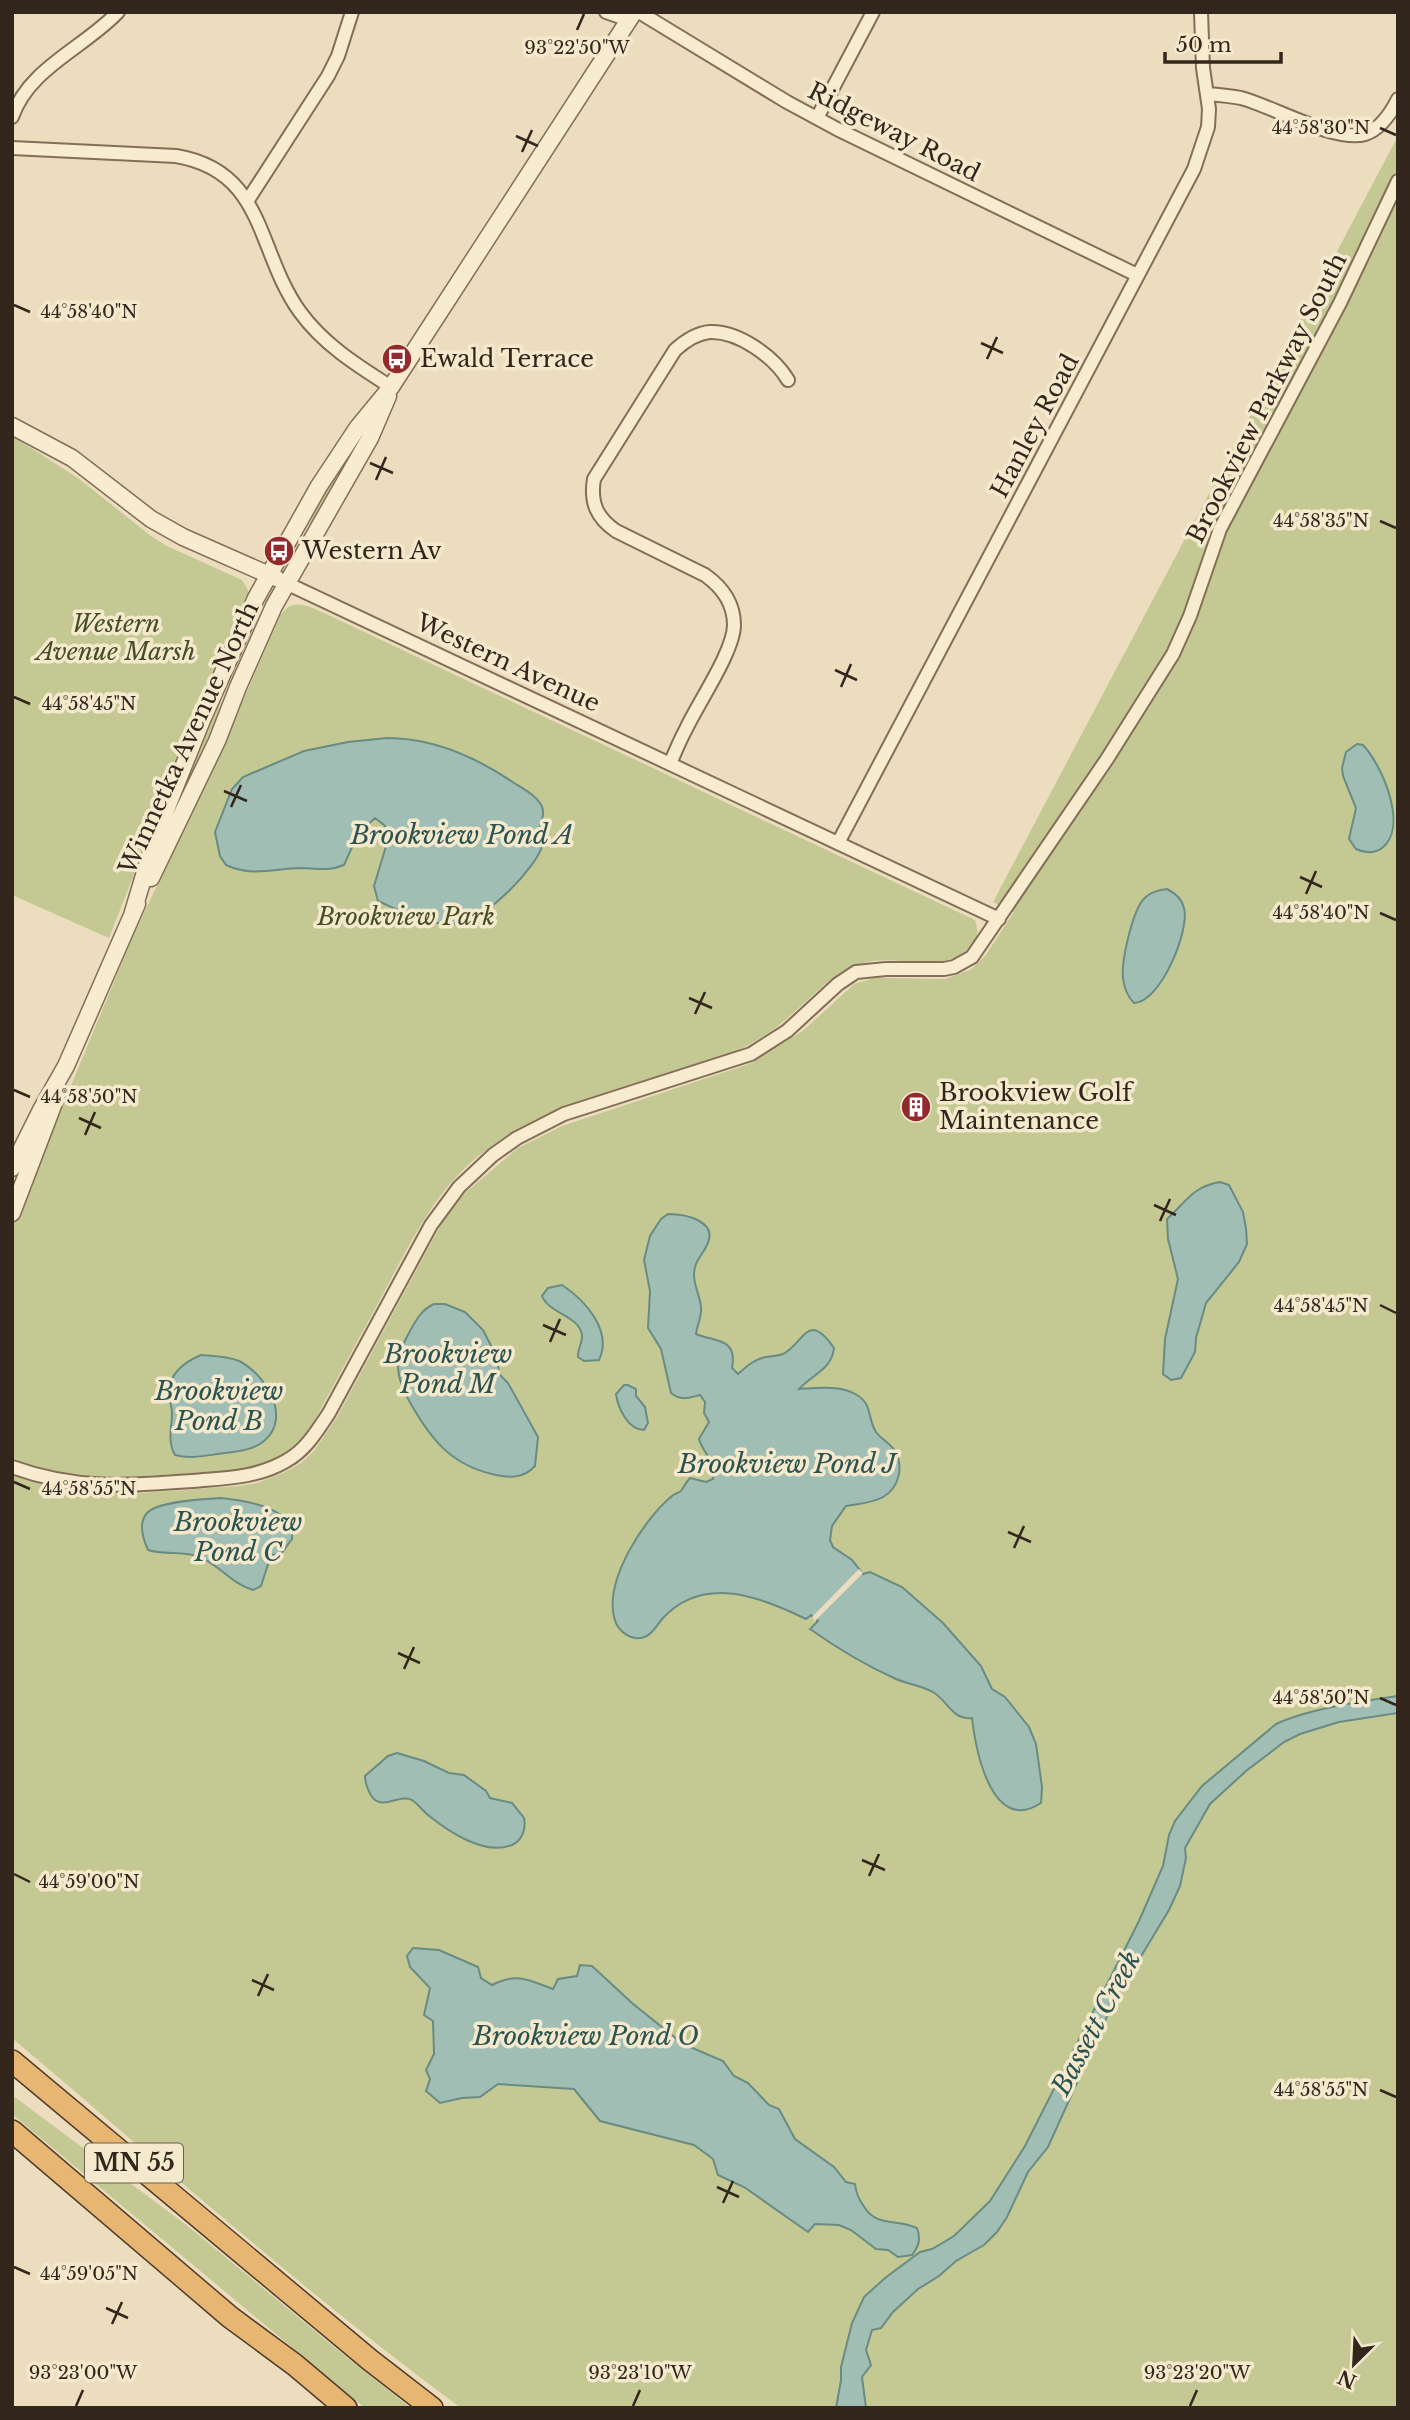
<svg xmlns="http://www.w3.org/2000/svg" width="1410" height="2420" font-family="'Libre Baskerville',serif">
	<rect width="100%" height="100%" fill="#ecddbe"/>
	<path fill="#c4c993" d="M 1398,136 L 1398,2408 L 461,2408 C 305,2293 160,2163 12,2038 L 12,1228 L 133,936 L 221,751 L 280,616 C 292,598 305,605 322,612 L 975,920 C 978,930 979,936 973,944 C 949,974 905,957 873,961 C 859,963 845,968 834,977 C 805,999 786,1025 752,1043 C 728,1056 699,1064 673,1072 C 603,1093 533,1110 476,1158 C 433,1194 410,1244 384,1292 C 360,1337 335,1382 311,1427 C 300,1441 286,1454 269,1462 C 238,1475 180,1473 145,1476 L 141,1493 L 237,1486 L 257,1483 L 285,1472 L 301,1463 L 314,1451 L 337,1417 L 443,1221 L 465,1193 L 518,1148 L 562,1126 L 752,1063 L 804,1030 L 854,984 L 874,978 L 888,978 L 945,979 L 970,970 L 985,956 L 1014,912 L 993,902 Z
		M 363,430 L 366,432 L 309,534 L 306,532 L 323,492 Z
		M 12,436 L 78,478 L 151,536 L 167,546 L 242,580 L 248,590 L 248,597 L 191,729 L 109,938 L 12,895 Z
		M 217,698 L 221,700 L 213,739 L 162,836 Z
		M 12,2095 L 189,2227 L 344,2355 L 411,2408 L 365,2408 L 349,2395 L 12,2114 Z"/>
	<path fill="#a1beb5" stroke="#698b82" stroke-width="2" d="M 387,738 C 433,738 476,757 514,783 C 522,788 534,794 540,803 C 546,811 542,820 539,829 C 542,833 544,838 543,844 C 536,869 485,920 459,923 C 429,927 405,913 378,901 L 374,886 L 390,833 L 384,825 L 375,818 L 358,834 L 344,865 C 328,872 315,868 299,868 C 273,869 252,877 226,865 L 220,856 L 215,832 L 232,789 L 243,777 L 304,751 L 348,742 Z
		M 1357,744 L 1363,745 C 1382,765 1409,827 1382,848 C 1374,854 1365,853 1356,849 L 1349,839 L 1356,808 L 1343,776 L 1342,768 L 1346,752 Z
		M 1167,889 C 1175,893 1182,899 1184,908 C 1190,930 1161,1002 1134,1003 C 1128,997 1124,987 1123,978 C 1121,961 1132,915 1142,901 C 1148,893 1157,890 1167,889 Z
		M 1220,1182 L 1229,1185 L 1243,1212 L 1246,1228 L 1247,1244 L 1239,1262 L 1206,1303 L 1196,1338 L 1195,1352 L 1181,1378 L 1171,1380 L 1163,1374 L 1165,1339 L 1178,1279 L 1168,1239 L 1167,1219 C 1187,1201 1192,1187 1220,1182 Z
		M 668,1214 C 685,1214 719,1221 707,1245 C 702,1256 694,1261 694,1275 C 694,1286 700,1296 701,1307 C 702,1317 697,1325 696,1334 C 714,1342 738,1337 732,1368 L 738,1374 C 746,1367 754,1359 766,1357 C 771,1356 777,1356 783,1354 C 804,1344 807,1309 834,1348 C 832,1369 813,1374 799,1389 C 817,1388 841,1385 857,1395 C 873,1405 867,1418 876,1432 C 881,1439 890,1443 895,1451 C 904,1467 899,1488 883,1497 C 873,1503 857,1504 846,1506 L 832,1526 L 830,1540 L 833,1547 L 852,1560 L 863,1574 L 870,1572 L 902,1587 L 943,1623 L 981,1666 L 992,1689 L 1005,1697 L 1029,1727 L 1036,1744 L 1042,1787 L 1041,1803 C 992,1835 976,1752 972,1718 C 952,1720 948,1701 933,1692 C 922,1686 908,1684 896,1679 C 865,1665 838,1649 810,1629 L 818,1621 L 811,1615 L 806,1619 C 761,1597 704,1574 663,1618 C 655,1627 650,1640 635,1638 C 624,1636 616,1627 614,1617 C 605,1579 644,1519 672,1496 C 674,1494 678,1493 681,1491 C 684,1487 686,1482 690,1478 L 706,1482 L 713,1479 C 717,1461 703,1454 699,1439 L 709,1422 L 704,1413 L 705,1402 L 700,1395 C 689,1398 681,1401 671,1393 L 661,1349 L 648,1328 L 650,1291 L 644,1260 L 650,1236 L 661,1219 Z
		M 562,1285 C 585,1300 613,1331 599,1360 L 584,1361 L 578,1357 C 577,1350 583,1342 582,1335 C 579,1315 549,1314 542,1296 L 548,1288 Z
		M 434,1304 L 445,1304 L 465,1312 L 483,1330 L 497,1357 L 499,1374 L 508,1383 L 538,1437 L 535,1466 C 524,1478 511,1478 496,1475 C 453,1466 433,1442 412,1406 C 404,1392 397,1378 398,1361 C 400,1351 405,1340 410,1331 C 416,1320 422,1309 434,1304 Z
		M 201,1355 C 213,1356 227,1356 239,1361 C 264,1373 293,1417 264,1441 C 253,1451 232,1452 218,1454 C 203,1456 189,1459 175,1455 C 167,1441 172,1428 172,1412 C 172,1406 169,1401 169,1396 C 167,1375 184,1362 201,1355 Z
		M 624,1385 L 628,1385 L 636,1389 L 636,1396 L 645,1407 L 648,1423 L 644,1430 C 628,1430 618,1408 616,1394 Z
		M 221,1498 C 241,1500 283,1506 291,1528 C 293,1531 292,1535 292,1539 L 281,1554 L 271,1555 L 261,1586 L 253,1590 C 231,1584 217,1562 197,1556 C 181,1551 164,1555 148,1550 C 143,1539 138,1523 147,1513 C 158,1501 205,1499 221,1498 Z
		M 1398,1696 L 1398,1713 L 1339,1722 L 1300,1734 L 1284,1742 L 1246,1771 L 1210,1804 L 1185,1848 L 1186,1858 L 1180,1886 L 1169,1910 L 1114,2001 L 1048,2147 L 1028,2172 L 1007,2217 L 997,2232 L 984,2245 L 956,2261 L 939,2276 L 918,2289 L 893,2312 L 881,2328 L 872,2330 L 866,2350 L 871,2365 L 862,2377 L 866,2408 L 836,2408 L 841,2380 L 841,2367 L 852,2323 L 864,2297 L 885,2278 L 920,2252 L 932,2249 L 954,2236 L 990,2201 L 1025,2146 L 1139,1921 L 1163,1866 L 1169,1835 L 1175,1821 L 1202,1786 L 1276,1724 C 1308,1709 1362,1701 1398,1696 Z
		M 397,1753 L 424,1761 L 449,1773 L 464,1775 L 486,1791 L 490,1798 L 512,1803 L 524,1818 C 526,1828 523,1840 512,1845 C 485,1856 449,1832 428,1815 C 423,1811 418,1804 412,1800 C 401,1794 385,1808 375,1800 C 369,1795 365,1783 365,1776 L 388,1756 Z
		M 413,1948 L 439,1950 L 478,1967 L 481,1978 L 492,1985 C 517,1972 528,1980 553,1989 L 558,1979 L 577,1976 L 580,1965 L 592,1966 L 632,2003 L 683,2044 L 723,2061 L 734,2076 L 748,2083 L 769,2105 L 779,2109 L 795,2139 L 834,2167 L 846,2182 L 855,2184 C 856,2193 858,2198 863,2205 C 876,2228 895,2218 917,2228 C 921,2239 919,2246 912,2255 L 898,2257 L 888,2250 L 876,2249 L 851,2230 L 839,2225 L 815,2224 L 808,2232 L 744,2187 L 718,2175 L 713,2159 L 694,2145 L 600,2121 L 574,2089 L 498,2084 L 480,2097 L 462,2098 L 440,2103 L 426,2091 L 430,2079 L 426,2070 L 434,2054 L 433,2021 L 424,2015 L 430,1988 L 410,1967 L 407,1956 Z"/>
	<path fill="#ecddbe" d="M 859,1569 L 863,1573 L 815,1621 L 812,1617 Z"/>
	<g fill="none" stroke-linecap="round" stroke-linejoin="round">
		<g stroke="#846e57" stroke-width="16">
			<path id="minor" d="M 606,12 L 629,20
				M 639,12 L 787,102 L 837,129 L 1137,275
				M 1209,94 C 1220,95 1230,96 1241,98 C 1272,106 1336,143 1365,134 C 1381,129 1391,113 1398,99
				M 12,117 C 29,68 84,48 118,12
				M 817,118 L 873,12
				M 12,148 L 176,156 C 266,171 256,251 300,312 C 324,345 358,366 391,387
				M 248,200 L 328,76 L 338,56 L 352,12
				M 286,583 L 999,919
				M 670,764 C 675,752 680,740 686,729 C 698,703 734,651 734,625 C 734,603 722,587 705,575 L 616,531 C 597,518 590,503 594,479 L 675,350 C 685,341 697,333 710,332 C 739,331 774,357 788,380
				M 838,843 L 1194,169 L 1208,127 L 1209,109 L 1203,68 L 1201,12
				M 12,1467 C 76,1490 127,1486 193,1481 C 225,1478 257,1478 286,1461 C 306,1450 317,1431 329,1413 L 431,1225 L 459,1187 L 493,1155 L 517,1138 L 564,1114 L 751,1054 L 787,1031 L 838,984 L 856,972 L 886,969 L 944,969 L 954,967 L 972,957 L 1107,759 L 1173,654 L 1190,616 L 1220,529 L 1340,303 L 1398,181"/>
		</g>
		<g stroke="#846e57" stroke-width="19">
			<path id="tertiary" d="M 12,426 L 72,458 L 151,519 L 183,537 L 276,578
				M 151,878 L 217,741 L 238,687 L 274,606 L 370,438 L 388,396
				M 133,912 L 157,832 L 202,720 L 256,598 L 319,486 L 358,427 L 391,387 L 634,12
				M 12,1168 L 41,1110 L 66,1066 L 137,904
				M 12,1213 L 57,1095"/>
		</g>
		<g stroke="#513c2c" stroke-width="24">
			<path id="trunk" d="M 12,2061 L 370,2360 L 432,2408
				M 12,2131 L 230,2317 L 295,2365 L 346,2408"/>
		</g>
		<use href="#minor" stroke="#f7ebd0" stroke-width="12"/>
		<use href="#tertiary" stroke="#f7ebd0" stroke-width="16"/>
		<use href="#trunk" stroke="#e6b672" stroke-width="21"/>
	</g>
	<path fill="none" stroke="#33261c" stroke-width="2.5" d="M 577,30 L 584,14M 1380,128 L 1396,135M 516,136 L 538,146M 522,152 L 532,130M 14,305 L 30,312M 981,343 L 1003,353M 987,359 L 997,337M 370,463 L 393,473M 376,480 L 386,457M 1380,521 L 1396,528M 835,670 L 857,680M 841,687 L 851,664M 14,697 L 30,704M 224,791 L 247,801M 231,807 L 241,785M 1300,877 L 1322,887M 1306,894 L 1316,871M 1380,913 L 1396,920M 689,998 L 712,1008M 695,1014 L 705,992M 14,1090 L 30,1097M 79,1118 L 101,1128M 85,1135 L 95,1112M 1154,1205 L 1176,1215M 1160,1221 L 1170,1199M 1380,1305 L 1396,1313M 543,1325 L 566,1335M 550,1342 L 560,1319M 14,1482 L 30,1489M 1008,1532 L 1031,1542M 1014,1548 L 1024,1526M 398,1653 L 420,1663M 404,1669 L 414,1647M 1380,1698 L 1396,1705M 862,1860 L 885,1870M 14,1874 L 30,1882M 869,1876 L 879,1854M 252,1980 L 274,1990M 258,1996 L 268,1974M 1380,2090 L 1396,2097M 717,2187 L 739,2197M 723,2203 L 733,2181M 14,2267 L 30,2274M 106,2308 L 128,2318M 112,2324 L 122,2302M 76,2406 L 83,2390M 633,2406 L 640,2390M 1190,2406 L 1197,2390"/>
	<defs>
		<g id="bus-disc" transform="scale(1.575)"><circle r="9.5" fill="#91292d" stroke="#f4e8cd"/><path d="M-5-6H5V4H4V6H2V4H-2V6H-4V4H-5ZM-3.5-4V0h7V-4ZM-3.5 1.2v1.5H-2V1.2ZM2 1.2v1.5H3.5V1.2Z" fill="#fff"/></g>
		<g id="building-disc" transform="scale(1.575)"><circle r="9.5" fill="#91292d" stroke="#f4e8cd"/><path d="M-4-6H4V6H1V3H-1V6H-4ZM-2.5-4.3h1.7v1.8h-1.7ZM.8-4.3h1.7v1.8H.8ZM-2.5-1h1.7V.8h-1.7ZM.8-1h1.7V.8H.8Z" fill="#fff"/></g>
	</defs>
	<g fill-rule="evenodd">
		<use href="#bus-disc" x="397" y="359"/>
		<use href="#bus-disc" x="279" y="551"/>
		<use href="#building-disc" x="916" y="1107"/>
	</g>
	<g text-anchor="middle" stroke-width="7" stroke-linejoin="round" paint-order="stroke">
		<rect fill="#f4e8cd" stroke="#6d6051" stroke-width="2" x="85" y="2143.5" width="98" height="39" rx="5"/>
		<g font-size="23" font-weight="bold" fill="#33261c">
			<text x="134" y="2171">MN 55</text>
		</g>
		<g font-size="24" fill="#33261c" stroke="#f4e8cd">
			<text transform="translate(894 132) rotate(27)" y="8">Ridgeway Road</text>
			<text transform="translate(1267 398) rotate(-63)" y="8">Brookview Parkway South</text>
			<text transform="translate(1035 426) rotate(-62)" y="8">Hanley Road</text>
			<text transform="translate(508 663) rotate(25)" y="8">Western Avenue</text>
			<text transform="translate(189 738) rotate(-65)" y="8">Winnetka Avenue North</text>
		</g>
		<g font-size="24" fill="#33261c" stroke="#f4e8cd" text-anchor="start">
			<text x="420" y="367">Ewald Terrace</text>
			<text x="302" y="559">Western Av</text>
			<text x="939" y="1101">Brookview Golf<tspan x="939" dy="28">Maintenance</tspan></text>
		</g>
		<g font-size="24" font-style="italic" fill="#454f23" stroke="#f4e8cd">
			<text x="116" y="632">Western<tspan x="116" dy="28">Avenue Marsh</tspan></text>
			<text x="406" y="925">Brookview Park</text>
		</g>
		<g font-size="26" font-style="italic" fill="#2b534f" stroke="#f4e8cd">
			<text x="462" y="844">Brookview Pond A</text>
			<text x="448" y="1363">Brookview<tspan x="448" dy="30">Pond M</tspan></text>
			<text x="219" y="1400">Brookview<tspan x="219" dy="30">Pond B</tspan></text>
			<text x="787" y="1473">Brookview Pond J</text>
			<text x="238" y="1531">Brookview<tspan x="238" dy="30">Pond C</tspan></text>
			<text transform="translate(1096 2023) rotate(-62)" y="9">Bassett Creek</text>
			<text x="586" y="2045">Brookview Pond O</text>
		</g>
	</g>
	<g font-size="18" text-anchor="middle" fill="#33261c" stroke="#f4e8cd" stroke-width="7" stroke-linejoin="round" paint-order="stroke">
		<text x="577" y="54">93°22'50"W</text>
		<text x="1321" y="134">44°58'30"N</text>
		<text x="89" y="318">44°58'40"N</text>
		<text x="1321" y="527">44°58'35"N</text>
		<text x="89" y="710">44°58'45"N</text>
		<text x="1321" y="919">44°58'40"N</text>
		<text x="89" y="1103">44°58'50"N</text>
		<text x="1321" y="1312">44°58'45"N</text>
		<text x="89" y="1495">44°58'55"N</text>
		<text x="1321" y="1704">44°58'50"N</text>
		<text x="89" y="1888">44°59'00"N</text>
		<text x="1321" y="2096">44°58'55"N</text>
		<text x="89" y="2280">44°59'05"N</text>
		<text x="83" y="2379">93°23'00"W</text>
		<text x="640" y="2379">93°23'10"W</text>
		<text x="1197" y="2379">93°23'20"W</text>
	</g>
	<rect width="1410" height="2420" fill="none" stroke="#33261c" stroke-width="28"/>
	<g transform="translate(1354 2364) rotate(204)" stroke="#f4e8cd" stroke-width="5" paint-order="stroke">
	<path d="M0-5L12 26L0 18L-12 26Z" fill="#33261c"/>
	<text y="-10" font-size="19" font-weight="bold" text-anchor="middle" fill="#33261c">N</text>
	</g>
	<path d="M1165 52v10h116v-10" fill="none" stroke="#33261c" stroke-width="3.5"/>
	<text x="1176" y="52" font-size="21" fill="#33261c" stroke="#f4e8cd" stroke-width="5" paint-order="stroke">50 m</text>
</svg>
